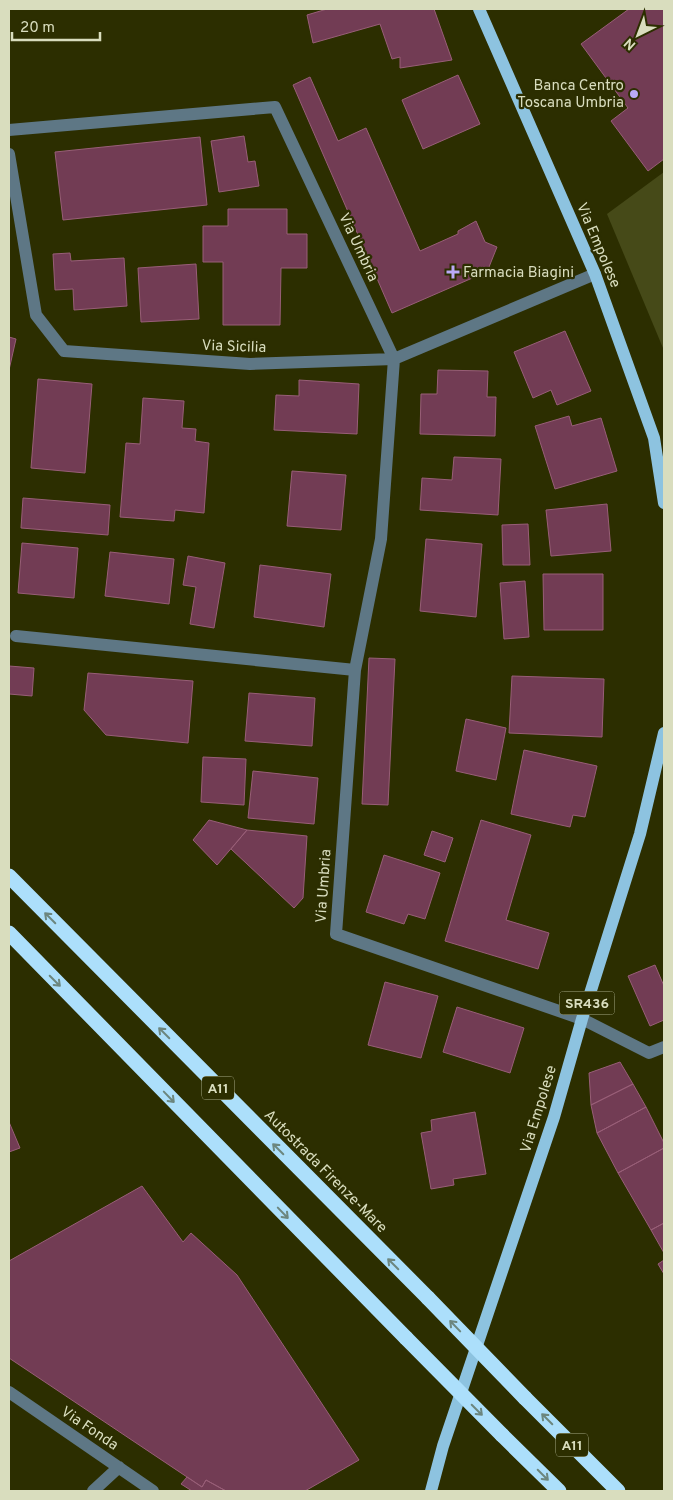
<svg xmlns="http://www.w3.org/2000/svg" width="673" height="1500" font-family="Overpass,sans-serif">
	<rect width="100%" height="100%" fill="#2c2e00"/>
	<path fill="#464a18" d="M 664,172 L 664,347 L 663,348 L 607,214 Z"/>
	<path fill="#723c54" stroke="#985e77" d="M 327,9 L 434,9 L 452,60 L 400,68 L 400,57 L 392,59 L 380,24 L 313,43 L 307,15 Z
		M 629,9 L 664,9 L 664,159 L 648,171 L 611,121 L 628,108 L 581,44 Z
		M 458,75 L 480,124 L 423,149 L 402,100 Z
		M 310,77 L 338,141 L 366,128 L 420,251 L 458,234 L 458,231 L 476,221 L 485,242 L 497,247 L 485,277 L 478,278 L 477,276 L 392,313 L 293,85 Z
		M 244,136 L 248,162 L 255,161 L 259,186 L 219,192 L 211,141 Z
		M 200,137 L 207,205 L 63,220 L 55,152 Z
		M 228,209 L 287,209 L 287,234 L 307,234 L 307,268 L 281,268 L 280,325 L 223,325 L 223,262 L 203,262 L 203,226 L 228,226 Z
		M 70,253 L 71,261 L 124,258 L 127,306 L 74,310 L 73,289 L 55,290 L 53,254 Z
		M 196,264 L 199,319 L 141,322 L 138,268 Z
		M 565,331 L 591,391 L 557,405 L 551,390 L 533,398 L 514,352 Z
		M 9,337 L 16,339 L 9,370 Z
		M 438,370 L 488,371 L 487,397 L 496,397 L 495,436 L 420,434 L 421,394 L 437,394 Z
		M 38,379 L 92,384 L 85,473 L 31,468 Z
		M 299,380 L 359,384 L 357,434 L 274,430 L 276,395 L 299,396 Z
		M 143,398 L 184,401 L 182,428 L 196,429 L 195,441 L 209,443 L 204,513 L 175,510 L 174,521 L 120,517 L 126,443 L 140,444 Z
		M 569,416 L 572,426 L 601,418 L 617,471 L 555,489 L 535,426 Z
		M 454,457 L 501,459 L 498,515 L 420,510 L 422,478 L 452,480 Z
		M 292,471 L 346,475 L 341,530 L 287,526 Z
		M 23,498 L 110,505 L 108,535 L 21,528 Z
		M 607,504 L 611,551 L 551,556 L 546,510 Z
		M 528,524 L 530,565 L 503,565 L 502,525 Z
		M 426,539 L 482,544 L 476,617 L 420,611 Z
		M 22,543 L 78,548 L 74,598 L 18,593 Z
		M 110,552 L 174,559 L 169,604 L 105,596 Z
		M 188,556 L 225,563 L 214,628 L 190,624 L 196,587 L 183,585 Z
		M 260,565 L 331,574 L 324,627 L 254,617 Z
		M 543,574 L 603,574 L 603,630 L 544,630 Z
		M 525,581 L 529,637 L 504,639 L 500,583 Z
		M 369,658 L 395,659 L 388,805 L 362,804 Z
		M 9,666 L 34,668 L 32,696 L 9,694 Z
		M 88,673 L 193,681 L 188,743 L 106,735 L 84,710 Z
		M 512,676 L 604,679 L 602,737 L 509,733 Z
		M 249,693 L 315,698 L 312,746 L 245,741 Z
		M 466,719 L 506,728 L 496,780 L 456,771 Z
		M 524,750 L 597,766 L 585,817 L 573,815 L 570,827 L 511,814 Z
		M 203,757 L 246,759 L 244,805 L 201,802 Z
		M 253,771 L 318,778 L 314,824 L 248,818 Z
		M 209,820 L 247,830 L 217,865 L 193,840 Z
		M 481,820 L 531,835 L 506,920 L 549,933 L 538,969 L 445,941 Z
		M 247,830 L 307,836 L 303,898 L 294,908 L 231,849 Z
		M 432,831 L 453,838 L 445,862 L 424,855 Z
		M 384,855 L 440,873 L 425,919 L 408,914 L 404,924 L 366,912 Z
		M 655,965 L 664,986 L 664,1020 L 650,1026 L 628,976 Z
		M 385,982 L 438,996 L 421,1058 L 368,1045 Z
		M 457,1007 L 524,1028 L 510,1073 L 443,1052 Z
		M 620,1062 L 633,1084 L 591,1105 L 589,1073 Z
		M 633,1084 L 646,1107 L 597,1133 L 591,1105 Z
		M 646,1107 L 664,1143 L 664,1148 L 618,1173 L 597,1133 Z
		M 475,1112 L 486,1174 L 453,1179 L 454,1185 L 431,1189 L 421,1133 L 432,1131 L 431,1120 Z
		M 9,1122 L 20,1148 L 9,1152 Z
		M 664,1148 L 664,1223 L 651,1230 L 618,1173 Z
		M 142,1186 L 183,1242 L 191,1233 L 237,1275 L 359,1460 L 305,1491 L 226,1491 L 206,1480 L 202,1487 L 9,1358 L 9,1261 Z
		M 664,1223 L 664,1253 L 651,1230 Z
		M 664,1260 L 664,1274 L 658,1264 Z
		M 187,1477 L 202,1487 L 206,1480 L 226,1491 L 192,1491 L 181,1484 Z"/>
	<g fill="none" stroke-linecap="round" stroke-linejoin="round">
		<path stroke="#5e7785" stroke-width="12" d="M 9,130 L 275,107 L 394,359 L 381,539 L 355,670 L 336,934 L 582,1019 L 649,1053 L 664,1047
			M 9,154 L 36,315 L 64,351 L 250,364 L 394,359 L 595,274
			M 16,636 L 355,670
			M 9,1392 L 153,1491
			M 93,1491 L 119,1467"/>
		<path stroke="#8dc3e0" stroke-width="12" d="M 479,9 L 595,274 L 654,438 L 664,503
			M 431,1491 L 443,1446 L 554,1117 L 582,1019 L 640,834 L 664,733"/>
		<path stroke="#acdffb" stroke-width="15" d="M 9,876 L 428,1298
			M 9,933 L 406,1338
			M 525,1398 L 618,1491
			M 502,1435 L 559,1491"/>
		<path stroke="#acdffb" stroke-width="15" d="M 428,1298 L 525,1398
			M 406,1338 L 502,1435"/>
	</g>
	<defs><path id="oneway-shaft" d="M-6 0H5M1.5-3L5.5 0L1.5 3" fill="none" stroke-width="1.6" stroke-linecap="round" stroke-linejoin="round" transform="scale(1.25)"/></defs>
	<g stroke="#6c867e">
		<use href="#oneway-shaft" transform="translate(50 918) rotate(-135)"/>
		<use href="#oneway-shaft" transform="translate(55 981) rotate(45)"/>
		<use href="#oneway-shaft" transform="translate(164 1033) rotate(-135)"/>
		<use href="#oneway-shaft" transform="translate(169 1097) rotate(46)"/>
		<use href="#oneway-shaft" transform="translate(278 1149) rotate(-135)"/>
		<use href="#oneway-shaft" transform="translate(283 1213) rotate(46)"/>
		<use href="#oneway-shaft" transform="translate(393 1264) rotate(-135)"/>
		<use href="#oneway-shaft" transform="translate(455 1326) rotate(-134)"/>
		<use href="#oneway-shaft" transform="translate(477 1410) rotate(45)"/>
		<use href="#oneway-shaft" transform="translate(547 1419) rotate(-135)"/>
		<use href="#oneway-shaft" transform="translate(543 1475) rotate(45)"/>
	</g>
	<g fill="#baaaf7" stroke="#2c2e00" stroke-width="2">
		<circle cx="634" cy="94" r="5"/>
		<path d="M450.5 264.5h5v5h5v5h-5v5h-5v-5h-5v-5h5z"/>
	</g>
	<g text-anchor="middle" stroke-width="4.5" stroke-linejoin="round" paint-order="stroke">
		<g fill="#2c2e00" stroke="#a5a885" stroke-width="1">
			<rect x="559.5" y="991.5" width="55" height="23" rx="4"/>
			<rect x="202" y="1076.5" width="32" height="23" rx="4"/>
			<rect x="556" y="1433.5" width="32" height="23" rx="4"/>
		</g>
		<g font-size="14" font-weight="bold" fill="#d9ddbe">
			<text x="587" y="1008">SR436</text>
			<text x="218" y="1093">A11</text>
			<text x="572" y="1450">A11</text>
		</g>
		<g font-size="15" fill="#d9ddbe" stroke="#2c2e00" text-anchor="end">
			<text x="624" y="90">Banca Centro<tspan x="624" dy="17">Toscana Umbria</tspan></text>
			<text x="463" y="277" text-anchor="start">Farmacia Biagini</text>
		</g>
		<g font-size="15" fill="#d9ddbe" stroke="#2c2e00">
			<text transform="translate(599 245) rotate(67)" y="5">Via Empolese</text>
			<text transform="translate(359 247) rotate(65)" y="5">Via Umbria</text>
			<text transform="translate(234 346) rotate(2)" y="5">Via Sicilia</text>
			<text transform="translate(323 886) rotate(-86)" y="5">Via Umbria</text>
			<text transform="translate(538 1109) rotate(-73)" y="5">Via Empolese</text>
			<text transform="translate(326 1171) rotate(45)" y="5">Autostrada Firenze-Mare</text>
			<text transform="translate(90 1428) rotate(34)" y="5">Via Fonda</text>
		</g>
	</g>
	<rect width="673" height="1500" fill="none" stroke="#d9ddbe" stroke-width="20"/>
	<g transform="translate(638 35) rotate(222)" stroke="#2c2e00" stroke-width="4" paint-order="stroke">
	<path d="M0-4L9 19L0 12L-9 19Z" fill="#d9ddbe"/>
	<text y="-8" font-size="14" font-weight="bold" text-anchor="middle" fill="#d9ddbe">N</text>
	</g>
	<path d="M12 32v8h88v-8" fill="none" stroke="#d9ddbe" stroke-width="2.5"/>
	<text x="20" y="32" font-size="15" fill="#d9ddbe" stroke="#2c2e00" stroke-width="4" paint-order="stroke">20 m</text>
</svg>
